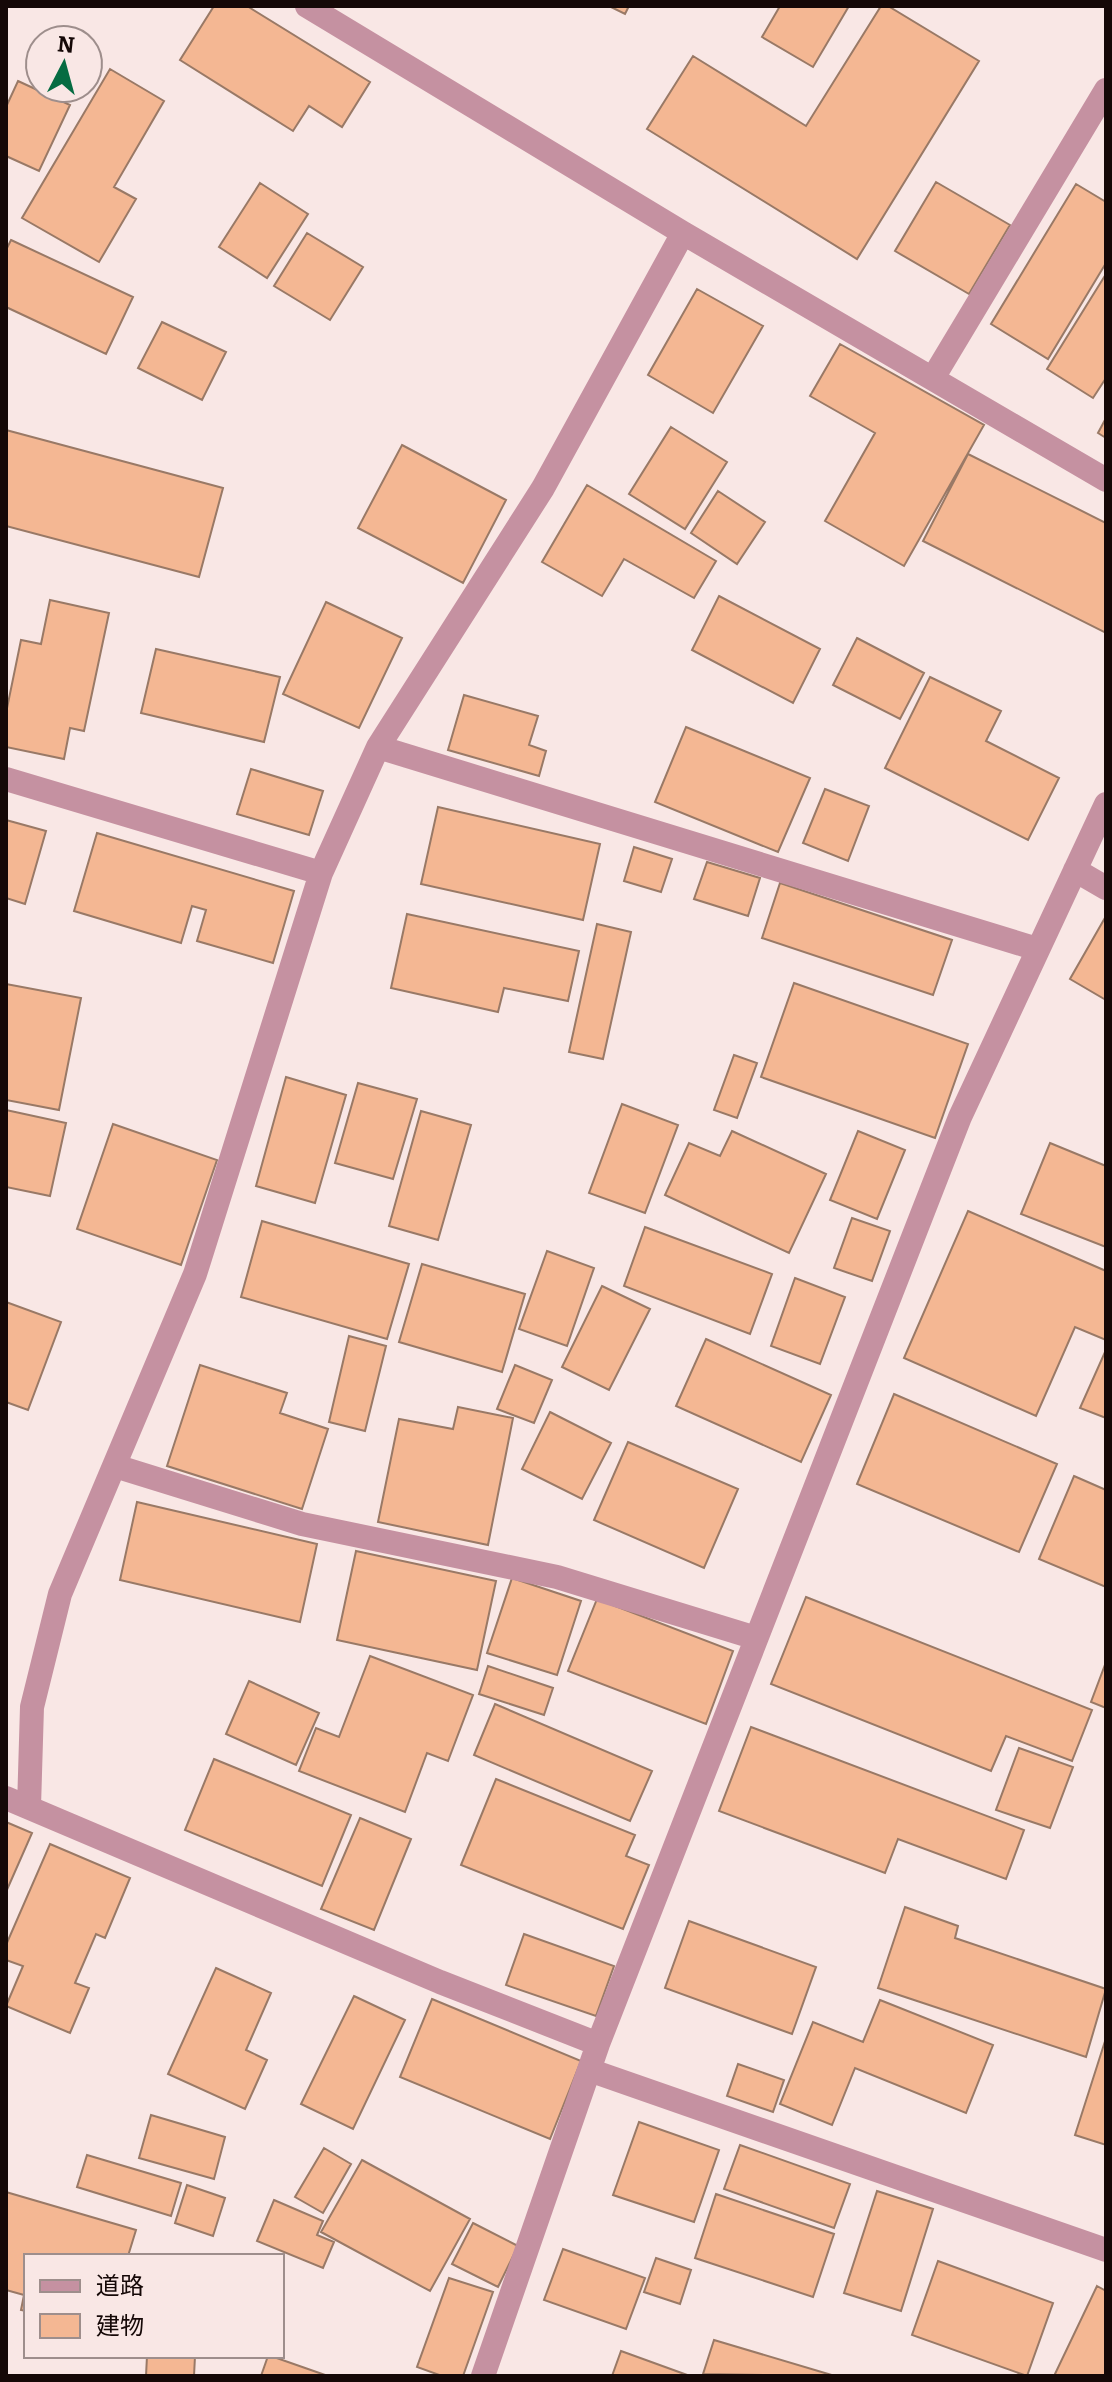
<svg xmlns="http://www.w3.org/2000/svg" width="1112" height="2382" font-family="Bitter,'Noto Sans JP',serif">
	<rect width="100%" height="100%" fill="#f9e7e5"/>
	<path fill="#f4b793" stroke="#997966" stroke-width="2" d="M 214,6 L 247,6 L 370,82 L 342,127 L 309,106 L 293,131 L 180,60 Z
		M 609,6 L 629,6 L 625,14 Z
		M 780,6 L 849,6 L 813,67 L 762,37 Z
		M 881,6 L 888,6 L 979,61 L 857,259 L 647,129 L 693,56 L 806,126 Z
		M 110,69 L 164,101 L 114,187 L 136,199 L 99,262 L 22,218 Z
		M 18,81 L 70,105 L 39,171 L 6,156 L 6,107 Z
		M 936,182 L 1010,225 L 969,294 L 895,251 Z
		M 260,183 L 308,214 L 267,278 L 219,247 Z
		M 1076,184 L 1106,202 L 1106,263 L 1048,359 L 991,324 Z
		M 307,233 L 363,267 L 330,320 L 274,286 Z
		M 11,240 L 133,297 L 106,354 L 6,307 L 6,250 Z
		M 1106,274 L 1106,378 L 1093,398 L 1047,369 Z
		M 697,289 L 763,326 L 713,413 L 648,375 Z
		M 162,322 L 226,352 L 202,400 L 138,368 Z
		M 840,344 L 984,425 L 904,566 L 825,521 L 875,433 L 810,396 Z
		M 1106,418 L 1106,438 L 1098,433 Z
		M 671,427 L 727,462 L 685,529 L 629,494 Z
		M 6,430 L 223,488 L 199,577 L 6,526 Z
		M 402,445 L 506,500 L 463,583 L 358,528 Z
		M 968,454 L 1106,523 L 1106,633 L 923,541 Z
		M 587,485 L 716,561 L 694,598 L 624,559 L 602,596 L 542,562 Z
		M 718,491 L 765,522 L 737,564 L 691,533 Z
		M 719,596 L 820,649 L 793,703 L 692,650 Z
		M 50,600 L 109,613 L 84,731 L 70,728 L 64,759 L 6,747 L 6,713 L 21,640 L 41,644 Z
		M 326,602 L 402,638 L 359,728 L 283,694 Z
		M 857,638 L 924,673 L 900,719 L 833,685 Z
		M 156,649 L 280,677 L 264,742 L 141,713 Z
		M 930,677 L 1001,711 L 986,741 L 1059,778 L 1028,840 L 885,768 Z
		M 464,695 L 538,716 L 529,745 L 546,751 L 539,776 L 448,750 Z
		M 686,727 L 810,778 L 778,852 L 655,802 Z
		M 251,769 L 323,791 L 309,835 L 237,814 Z
		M 825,789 L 869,806 L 848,861 L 803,843 Z
		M 438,807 L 600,844 L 583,920 L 421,884 Z
		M 6,820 L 46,831 L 25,904 L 6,898 Z
		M 97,833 L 294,891 L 273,963 L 197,941 L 206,910 L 192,906 L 181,943 L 74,911 Z
		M 634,847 L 672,859 L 661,892 L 624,881 Z
		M 707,862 L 760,878 L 748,916 L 694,899 Z
		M 780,883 L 952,940 L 933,995 L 762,938 Z
		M 407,914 L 579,951 L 568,1001 L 504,988 L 498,1012 L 391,988 Z
		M 1106,916 L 1106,1000 L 1070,979 Z
		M 597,924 L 631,932 L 603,1059 L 569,1052 Z
		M 794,983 L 968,1044 L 935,1138 L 761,1077 Z
		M 6,984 L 81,998 L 59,1110 L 6,1100 Z
		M 734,1055 L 757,1063 L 737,1118 L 714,1110 Z
		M 286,1077 L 346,1095 L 315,1203 L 256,1186 Z
		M 358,1083 L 417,1099 L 393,1179 L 335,1163 Z
		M 622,1104 L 678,1125 L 645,1213 L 589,1193 Z
		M 6,1110 L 66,1123 L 50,1196 L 6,1187 Z
		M 421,1111 L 471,1125 L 438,1240 L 389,1226 Z
		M 113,1124 L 217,1160 L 181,1265 L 77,1229 Z
		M 732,1131 L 826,1174 L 789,1253 L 665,1195 L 689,1143 L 720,1156 Z
		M 858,1131 L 905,1150 L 877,1219 L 830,1200 Z
		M 1050,1143 L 1106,1166 L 1106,1247 L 1021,1214 Z
		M 968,1211 L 1106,1271 L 1106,1340 L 1075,1327 L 1036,1416 L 904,1358 Z
		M 852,1218 L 890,1231 L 872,1281 L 834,1268 Z
		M 262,1221 L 409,1264 L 387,1339 L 241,1297 Z
		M 645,1227 L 772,1274 L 750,1334 L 624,1286 Z
		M 547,1251 L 594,1268 L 567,1346 L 519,1329 Z
		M 422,1264 L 525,1294 L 502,1372 L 399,1342 Z
		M 795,1278 L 845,1297 L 820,1364 L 771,1346 Z
		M 602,1286 L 650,1309 L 609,1390 L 562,1367 Z
		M 6,1302 L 61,1322 L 28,1410 L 6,1402 Z
		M 349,1336 L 386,1346 L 365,1431 L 329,1422 Z
		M 706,1339 L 831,1395 L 801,1462 L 676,1406 Z
		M 1105,1352 L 1106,1352 L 1106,1418 L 1080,1408 Z
		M 200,1365 L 287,1393 L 280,1413 L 328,1429 L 302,1509 L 167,1466 Z
		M 515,1365 L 552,1380 L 534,1423 L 497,1409 Z
		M 894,1394 L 1057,1464 L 1019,1552 L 857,1484 Z
		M 458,1407 L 513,1418 L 488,1545 L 378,1522 L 399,1419 L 453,1429 Z
		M 550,1412 L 611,1443 L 582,1499 L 522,1469 Z
		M 628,1442 L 738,1489 L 704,1568 L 594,1520 Z
		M 1074,1476 L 1106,1490 L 1106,1587 L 1039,1559 Z
		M 137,1502 L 317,1544 L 300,1622 L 120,1580 Z
		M 356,1551 L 496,1581 L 477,1670 L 337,1640 Z
		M 512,1578 L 581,1601 L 557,1675 L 487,1653 Z
		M 806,1597 L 1092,1710 L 1072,1761 L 1006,1736 L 991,1771 L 771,1684 Z
		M 597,1599 L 733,1651 L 706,1724 L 568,1671 Z
		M 370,1656 L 473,1695 L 448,1761 L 427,1753 L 405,1812 L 299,1771 L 316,1728 L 339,1737 Z
		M 1106,1662 L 1106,1708 L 1091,1702 Z
		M 488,1666 L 553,1688 L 544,1715 L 479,1694 Z
		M 249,1681 L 319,1713 L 296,1765 L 226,1734 Z
		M 495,1704 L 652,1771 L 630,1821 L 474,1755 Z
		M 751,1727 L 1024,1830 L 1006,1879 L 898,1839 L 885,1873 L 719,1811 Z
		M 1019,1748 L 1073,1767 L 1050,1828 L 996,1810 Z
		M 214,1759 L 351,1815 L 322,1886 L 185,1830 Z
		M 496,1779 L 635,1835 L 626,1856 L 649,1865 L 623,1929 L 461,1865 Z
		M 360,1818 L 411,1839 L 374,1930 L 321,1909 Z
		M 6,1822 L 32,1833 L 6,1892 Z
		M 50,1844 L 130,1878 L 105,1938 L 96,1934 L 75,1983 L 89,1988 L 70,2033 L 6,2006 L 23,1966 L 6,1960 L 6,1945 Z
		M 905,1907 L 958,1926 L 955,1938 L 1106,1989 L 1086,2057 L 878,1988 Z
		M 689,1921 L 816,1967 L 792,2034 L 665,1988 Z
		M 524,1934 L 614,1966 L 596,2016 L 506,1985 Z
		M 216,1968 L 271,1993 L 246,2050 L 267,2060 L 245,2109 L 168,2074 Z
		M 354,1996 L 405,2020 L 353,2129 L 301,2104 Z
		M 432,1999 L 581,2061 L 550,2139 L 400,2077 Z
		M 880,2000 L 993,2045 L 966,2113 L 855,2068 L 832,2125 L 780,2104 L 813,2022 L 863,2042 Z
		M 1106,2038 L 1106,2145 L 1075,2135 Z
		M 738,2064 L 784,2080 L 773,2112 L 727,2096 Z
		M 151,2115 L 225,2137 L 214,2179 L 139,2158 Z
		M 639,2122 L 719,2150 L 694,2222 L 613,2195 Z
		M 740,2145 L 850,2184 L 834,2228 L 724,2189 Z
		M 324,2148 L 351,2164 L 323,2213 L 295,2197 Z
		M 87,2155 L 181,2183 L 171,2216 L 77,2187 Z
		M 362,2160 L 470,2219 L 430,2291 L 321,2232 Z
		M 187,2185 L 225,2198 L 213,2236 L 175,2223 Z
		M 877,2191 L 933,2209 L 901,2311 L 844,2293 Z
		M 6,2192 L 136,2230 L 128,2256 L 26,2256 L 26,2311 L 21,2310 L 24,2295 L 6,2290 Z
		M 716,2194 L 834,2234 L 813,2297 L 695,2258 Z
		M 274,2200 L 323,2221 L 317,2235 L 334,2242 L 323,2268 L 257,2241 Z
		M 473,2223 L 518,2246 L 498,2287 L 452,2264 Z
		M 563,2249 L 645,2278 L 626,2329 L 544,2300 Z
		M 656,2258 L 691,2270 L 680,2304 L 644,2292 Z
		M 938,2261 L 1053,2303 L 1027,2376 L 912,2335 Z
		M 449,2278 L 493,2292 L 463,2376 L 442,2376 L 417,2367 Z
		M 1097,2286 L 1106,2291 L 1106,2376 L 1054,2376 Z
		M 714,2340 L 835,2376 L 703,2374 Z
		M 621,2351 L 690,2376 L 612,2376 Z
		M 147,2356 L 195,2356 L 194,2376 L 146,2376 Z
		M 268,2356 L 271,2356 L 328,2376 L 261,2376 Z"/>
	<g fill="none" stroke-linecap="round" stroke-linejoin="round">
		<path stroke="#c591a1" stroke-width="24" d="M 307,6 L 683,233 L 1106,480
			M 933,378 L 1106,90
			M 378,747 L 1037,949
			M 6,779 L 321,873
			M 1075,870 L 1106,888
			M 115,1466 L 302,1524 L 557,1577 L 756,1638
			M 6,1798 L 440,1982 L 598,2044
			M 29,1807 L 32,1707 L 60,1594 L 195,1274 L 321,873 L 378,747 L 543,488 L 683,233
			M 589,2070 L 1106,2250
			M 483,2376 L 598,2044 L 960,1117 L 1106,804"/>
	</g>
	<rect width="1112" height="2382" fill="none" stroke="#150807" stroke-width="16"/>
	<rect x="24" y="2254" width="260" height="104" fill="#f9e7e5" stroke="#9e8e8c" stroke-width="2"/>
	<rect x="40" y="2280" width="40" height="12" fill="#c591a1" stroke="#9e8e8c" stroke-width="2"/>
	<text x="96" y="2294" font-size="24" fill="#150807">道路</text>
	<rect x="40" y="2314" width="40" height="24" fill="#f4b793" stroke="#9e8e8c" stroke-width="2"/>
	<text x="96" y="2334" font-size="24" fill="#150807">建物</text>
	<g transform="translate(64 64) rotate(6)"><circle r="38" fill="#f9e7e5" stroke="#9e8e8c" stroke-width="2"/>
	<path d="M0-6L14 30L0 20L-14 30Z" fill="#066c42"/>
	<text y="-12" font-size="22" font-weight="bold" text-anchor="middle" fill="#150807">N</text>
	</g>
</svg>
